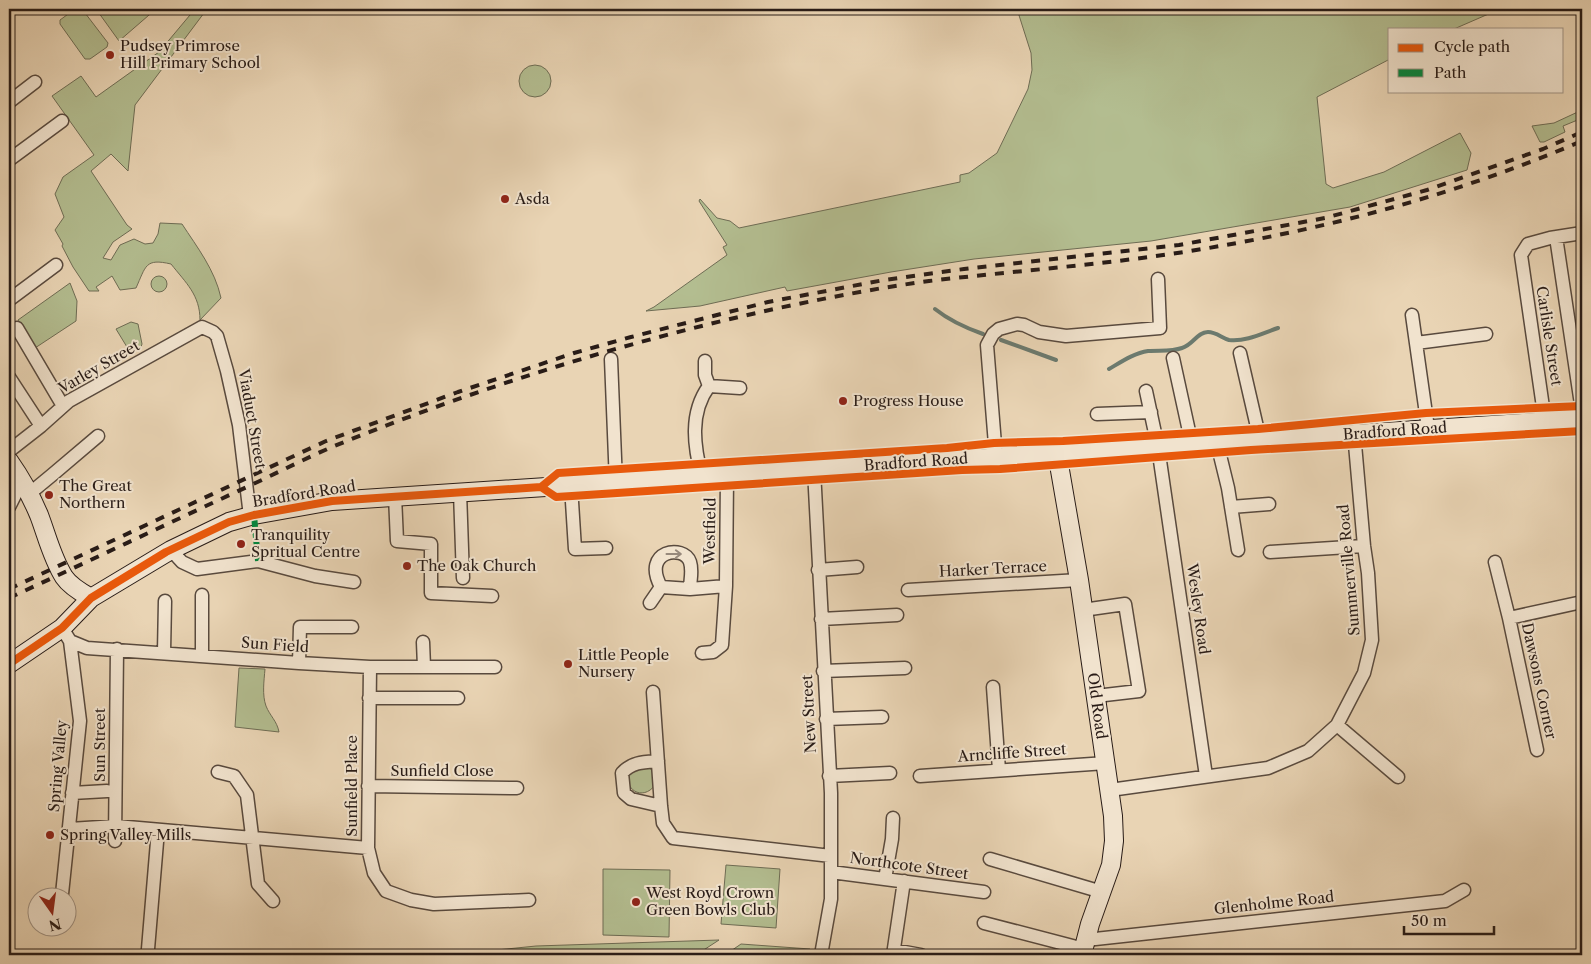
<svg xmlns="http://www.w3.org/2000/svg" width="1591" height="964" font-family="'Libre Caslon Text',serif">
	<rect width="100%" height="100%" fill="#e9d4b4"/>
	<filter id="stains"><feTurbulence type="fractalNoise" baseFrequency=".004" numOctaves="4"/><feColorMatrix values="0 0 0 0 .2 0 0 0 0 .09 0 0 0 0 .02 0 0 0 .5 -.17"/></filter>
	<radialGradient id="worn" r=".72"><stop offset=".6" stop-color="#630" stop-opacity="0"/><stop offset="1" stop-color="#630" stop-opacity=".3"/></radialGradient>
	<path fill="#b3bd90" stroke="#6e6c54" d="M 75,9 L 82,9 L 108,43 L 107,47 L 90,59 L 85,59 L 60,24 L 60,20 Z
		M 96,9 L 156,9 L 119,41 Z
		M 195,9 L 207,9 L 135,105 L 128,171 L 111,154 L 91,171 L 127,225 L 132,229 L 113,242 L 103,258 L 111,260 L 120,245 L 134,239 L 145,244 L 153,243 L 158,234 L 160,223 L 182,224 C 197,247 215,270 221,298 L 200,320 C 200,295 186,283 171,264 C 145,258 146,266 136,288 L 120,290 L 112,276 L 96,287 L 99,291 L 89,291 L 73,267 L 62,246 L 63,244 L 55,230 L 64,217 L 55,194 L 63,177 L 94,155 L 52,96 L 81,76 L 96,97 L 159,52 Z
		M 1017,9 L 1500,9 L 1454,29 L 1390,29 L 1390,59 L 1317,97 L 1326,184 L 1333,188 L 1384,172 L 1460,133 L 1471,153 L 1467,170 L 1350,207 L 1151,241 L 974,259 L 891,272 L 787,291 L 785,287 L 700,306 L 646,311 L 654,307 L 727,255 L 723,247 L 727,245 L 699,201 L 700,199 L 717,218 L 730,221 L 739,228 L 960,182 L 960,175 L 969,173 L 997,153 L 1028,89 L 1032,70 L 1031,53 Z
		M519 81a16 16 0 1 1 32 0a16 16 0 1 1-32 0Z
		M 1582,110 L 1582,124 L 1580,119 L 1563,126 L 1565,132 L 1544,142 L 1540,142 L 1532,126 L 1554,123 Z
		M151 284a8 8 0 1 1 16 0a8 8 0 1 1-16 0Z
		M 70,283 L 77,301 L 76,321 L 35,348 L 18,320 Z
		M 131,322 L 138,324 L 142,344 L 141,347 L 130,352 L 116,329 Z
		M 239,668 L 265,669 C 264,681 262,695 266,706 C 270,716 277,721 279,732 L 235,727 Z
		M 647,766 L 654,772 L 655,785 C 643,802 621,789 631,771 Z
		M 726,865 L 780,869 L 776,928 L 721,924 Z
		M 603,869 L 670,870 L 669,937 L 603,935 Z
		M 719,940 L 696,955 L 448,955 L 536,946 Z
		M 741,944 L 810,949 L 809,955 L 725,955 Z"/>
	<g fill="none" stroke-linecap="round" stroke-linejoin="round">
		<path stroke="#6c7a6e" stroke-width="4" d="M 935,309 C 950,321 966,328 983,334
			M 1001,340 L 1056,360
			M 1109,369 C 1121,362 1134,353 1148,351 C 1160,350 1171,352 1182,348 C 1193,345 1197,332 1208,332 C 1216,332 1222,338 1229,340 C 1246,342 1263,333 1278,328"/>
		<g stroke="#594a3e" stroke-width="15">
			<path id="minor" d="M 9,102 L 35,82
				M 9,160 L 62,121
				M 1556,237 L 1582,411
				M 9,300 L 56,265
				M 1412,315 L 1428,428
				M 17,328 L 63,406
				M 1416,343 L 1486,334
				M 1240,353 L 1260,440
				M 1173,358 L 1192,445
				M 611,359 L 616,483
				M 705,361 L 705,375 L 709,386
				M 9,377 L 41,426
				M 1146,391 L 1158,447 L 1206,776
				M 1097,414 L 1151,412
				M 1545,421 L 1521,255 L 1528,244 L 1550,238 L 1582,233
				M 1217,443 L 1228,488 L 1238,550
				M 9,451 L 41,426 L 69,401 L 202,327 L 213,332 L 217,336 L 227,371 L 239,425 L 250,516
				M 996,457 L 987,345 L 993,334 L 999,329 L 1017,324 L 1024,325 L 1039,332 L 1066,336 L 1160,328 L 1158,279
				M 814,470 L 831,793 L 831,899 L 821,955
				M 702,477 C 694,447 689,413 709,386 L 740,388
				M 571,486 L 575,549 L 606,548
				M 460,492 L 463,578
				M 29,494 L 52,475 L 98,436
				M 395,496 L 397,541 L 431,544 L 431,593 L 492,596
				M 9,507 L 22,481
				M 1231,507 L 1269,504
				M 171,550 L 182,562 L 197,569 L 258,561 L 315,576 L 354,582
				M 1270,552 L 1364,546
				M 1495,562 L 1509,618 L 1537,750
				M 818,570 L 857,567
				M 661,587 C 641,550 684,544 690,562 C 693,571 690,580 690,589
				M 661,587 L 690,589 L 726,586
				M 908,590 L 1079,580
				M 202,595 L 202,656
				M 650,603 L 661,587
				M 1083,610 L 1125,604 L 1139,691 L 1096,696
				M 1509,618 L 1582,602
				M 821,619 L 897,615
				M 62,628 L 70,641 L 87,648 L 299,663 L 370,667 L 495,667
				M 423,642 L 424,667
				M 164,652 L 165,601
				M 702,653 L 713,652 L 722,645 L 726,586 L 727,476
				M 299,663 L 300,627 L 352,627
				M 823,671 L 905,668
				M 993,687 L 999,770
				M 653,692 L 661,806 L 663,823 L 673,838 L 831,856
				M 369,698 L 458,698
				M 826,719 L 882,717
				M 1337,725 L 1398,777
				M 658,761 C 644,762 632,762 622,773 L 624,793 L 631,799 L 661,806
				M 218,772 L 234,776 L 247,795 L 258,884 L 273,901
				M 829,776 L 890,773
				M 920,776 L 1106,763
				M 368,786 L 517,788
				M 1110,790 L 1268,768 L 1308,751 L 1337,725 L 1364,673 L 1372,640 L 1368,573 L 1364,546 L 1354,433
				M 72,793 L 107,791
				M 70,829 L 116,826 L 368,848 L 370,667
				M 115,841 L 117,649
				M 368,848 L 374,873 L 386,891 L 411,900 L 434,904 L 529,900
				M 990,859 L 1102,892
				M 831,872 L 984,892
				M 885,879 L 892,839 L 893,818
				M 62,894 L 80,721 L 70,641
				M 984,923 L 1084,949
				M 1086,940 L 1445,901 L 1464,890
				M 148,949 L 158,830
				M 894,950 L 921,955
				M 893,955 L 904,881"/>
		</g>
		<g stroke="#291c17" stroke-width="20">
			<path id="secondary" d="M 1057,453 L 1079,580 L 1113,816 L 1114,841 L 1111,865 L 1090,924 L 1082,955
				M 9,461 C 21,478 31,496 39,515 C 47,536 52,558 64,577 C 70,586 82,593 91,598
				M 9,664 L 62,628 L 91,598 L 171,550 L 229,522 L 254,515 L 332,501 L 1582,419"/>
		</g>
		<use href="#minor" stroke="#f1e3ce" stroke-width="12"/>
		<use href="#secondary" stroke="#f1e3ce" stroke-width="18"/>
		<path stroke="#291c17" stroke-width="4" stroke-dasharray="9 9" stroke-linecap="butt" d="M 9,589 L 326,441 L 458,392 L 574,353 L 631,337 L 768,302 L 884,280 L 964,269 L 1179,245 L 1325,218 L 1427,190 L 1543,149 L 1582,132
			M 9,598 C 89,561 169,523 249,486 C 277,473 304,459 332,447 C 474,389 624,342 774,309 C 826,298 877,288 929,281 C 1014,271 1100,265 1184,252 C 1324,230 1453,196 1582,141"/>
		<path stroke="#00873e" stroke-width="6" stroke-dasharray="12 6" stroke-linecap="butt" d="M 254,515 L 258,561"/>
		<g stroke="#f1e3ce" stroke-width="11">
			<path id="cycleway" d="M 541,487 L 558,473 L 947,448 L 994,443 L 1063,441 L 1258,429 L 1426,413 L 1582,406
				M 541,487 L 556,497 L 572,496 L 962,470 L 1000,469 L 1251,450 L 1582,431
				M 9,664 L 62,628 L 91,598 L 166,552 L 229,522 L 254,515 L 332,501 L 541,487"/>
		</g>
		<use href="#cycleway" stroke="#e8590c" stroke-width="8"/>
	</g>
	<defs><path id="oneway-shaft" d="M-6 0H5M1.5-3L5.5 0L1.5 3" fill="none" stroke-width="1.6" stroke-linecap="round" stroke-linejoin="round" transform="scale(1.25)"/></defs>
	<use stroke="#97897c" href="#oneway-shaft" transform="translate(674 554)"/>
	<g fill="#8f2418" stroke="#f1e3ce" stroke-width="2">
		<circle cx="110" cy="55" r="5"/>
		<circle cx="505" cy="199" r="5"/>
		<circle cx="843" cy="401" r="5"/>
		<circle cx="49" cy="495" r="5"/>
		<circle cx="241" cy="544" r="5"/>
		<circle cx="407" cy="566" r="5"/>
		<circle cx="568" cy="664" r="5"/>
		<circle cx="50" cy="835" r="5"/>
		<circle cx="636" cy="902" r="5"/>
	</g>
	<g text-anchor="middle" stroke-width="4" stroke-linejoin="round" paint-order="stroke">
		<g font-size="15" fill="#291c17" stroke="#f1e3ce" text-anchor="start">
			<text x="120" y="51">Pudsey Primrose<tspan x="120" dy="17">Hill Primary School</tspan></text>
			<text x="515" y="204">Asda</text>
			<text x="853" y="406">Progress House</text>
			<text x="59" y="491">The Great<tspan x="59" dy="17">Northern</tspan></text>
			<text x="251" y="540">Tranquility<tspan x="251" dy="17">Spritual Centre</tspan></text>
			<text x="417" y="571">The Oak Church</text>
			<text x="578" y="660">Little People<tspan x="578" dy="17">Nursery</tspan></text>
			<text x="60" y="840">Spring Valley Mills</text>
			<text x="646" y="898">West Royd Crown<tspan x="646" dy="17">Green Bowls Club</tspan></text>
		</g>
		<g font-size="15" fill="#291c17" stroke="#f1e3ce">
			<text transform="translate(1549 336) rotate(81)" y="5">Carlisle Street</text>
			<text transform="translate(99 367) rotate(-30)" y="5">Varley Street</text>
			<text transform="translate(252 419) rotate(80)" y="5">Viaduct Street</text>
			<text transform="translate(1395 431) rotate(-4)" y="5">Bradford Road</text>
			<text transform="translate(916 462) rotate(-4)" y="5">Bradford Road</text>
			<text transform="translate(304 494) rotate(-9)" y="5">Bradford Road</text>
			<text transform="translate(710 531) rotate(-89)" y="5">Westfield</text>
			<text transform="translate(993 569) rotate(-3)" y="5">Harker Terrace</text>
			<text transform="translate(1349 570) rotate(-95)" y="5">Summerville Road</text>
			<text transform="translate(1198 609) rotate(82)" y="5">Wesley Road</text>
			<text transform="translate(275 645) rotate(4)" y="5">Sun Field</text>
			<text transform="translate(1539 681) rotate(78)" y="5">Dawsons Corner</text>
			<text transform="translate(1097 706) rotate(82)" y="5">Old Road</text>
			<text transform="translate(809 714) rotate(-93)" y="5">New Street</text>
			<text transform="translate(100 745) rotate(-90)" y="5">Sun Street</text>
			<text transform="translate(1012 753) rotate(-4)" y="5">Arncliffe Street</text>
			<text transform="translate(58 766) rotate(-85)" y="5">Spring Valley</text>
			<text x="442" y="776">Sunfield Close</text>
			<text transform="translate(352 786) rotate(-90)" y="5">Sunfield Place</text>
			<text transform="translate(909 866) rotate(8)" y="5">Northcote Street</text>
			<text transform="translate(1274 903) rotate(-6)" y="5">Glenholme Road</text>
		</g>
	</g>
	<rect width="1591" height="964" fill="none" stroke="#e9d4b4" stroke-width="30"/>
	<rect x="10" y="10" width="1571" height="944" fill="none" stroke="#291c17" stroke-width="2.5"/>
	<rect x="15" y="15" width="1561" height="934" fill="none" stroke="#291c17"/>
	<rect x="1388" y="28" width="175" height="65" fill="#f1e3ce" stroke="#a19385"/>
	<rect x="1398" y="44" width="25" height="8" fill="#e8590c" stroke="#a19385"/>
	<text x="1434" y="52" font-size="15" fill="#291c17">Cycle path</text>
	<rect x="1398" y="69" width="25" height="8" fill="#00873e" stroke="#a19385"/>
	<text x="1434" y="78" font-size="15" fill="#291c17">Path</text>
	<g transform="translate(52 912) rotate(166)"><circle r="24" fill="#f1e3ce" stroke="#a19385"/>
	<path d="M0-4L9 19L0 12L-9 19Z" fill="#8f2418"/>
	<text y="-8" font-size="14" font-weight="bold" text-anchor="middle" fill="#291c17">N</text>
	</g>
	<path d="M1404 926v8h90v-8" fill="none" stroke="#291c17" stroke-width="2.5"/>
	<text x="1411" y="926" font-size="15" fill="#291c17" stroke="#f1e3ce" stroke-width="4" paint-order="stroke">50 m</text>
	<rect width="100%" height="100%" filter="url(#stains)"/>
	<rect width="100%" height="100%" fill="url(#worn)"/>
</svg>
